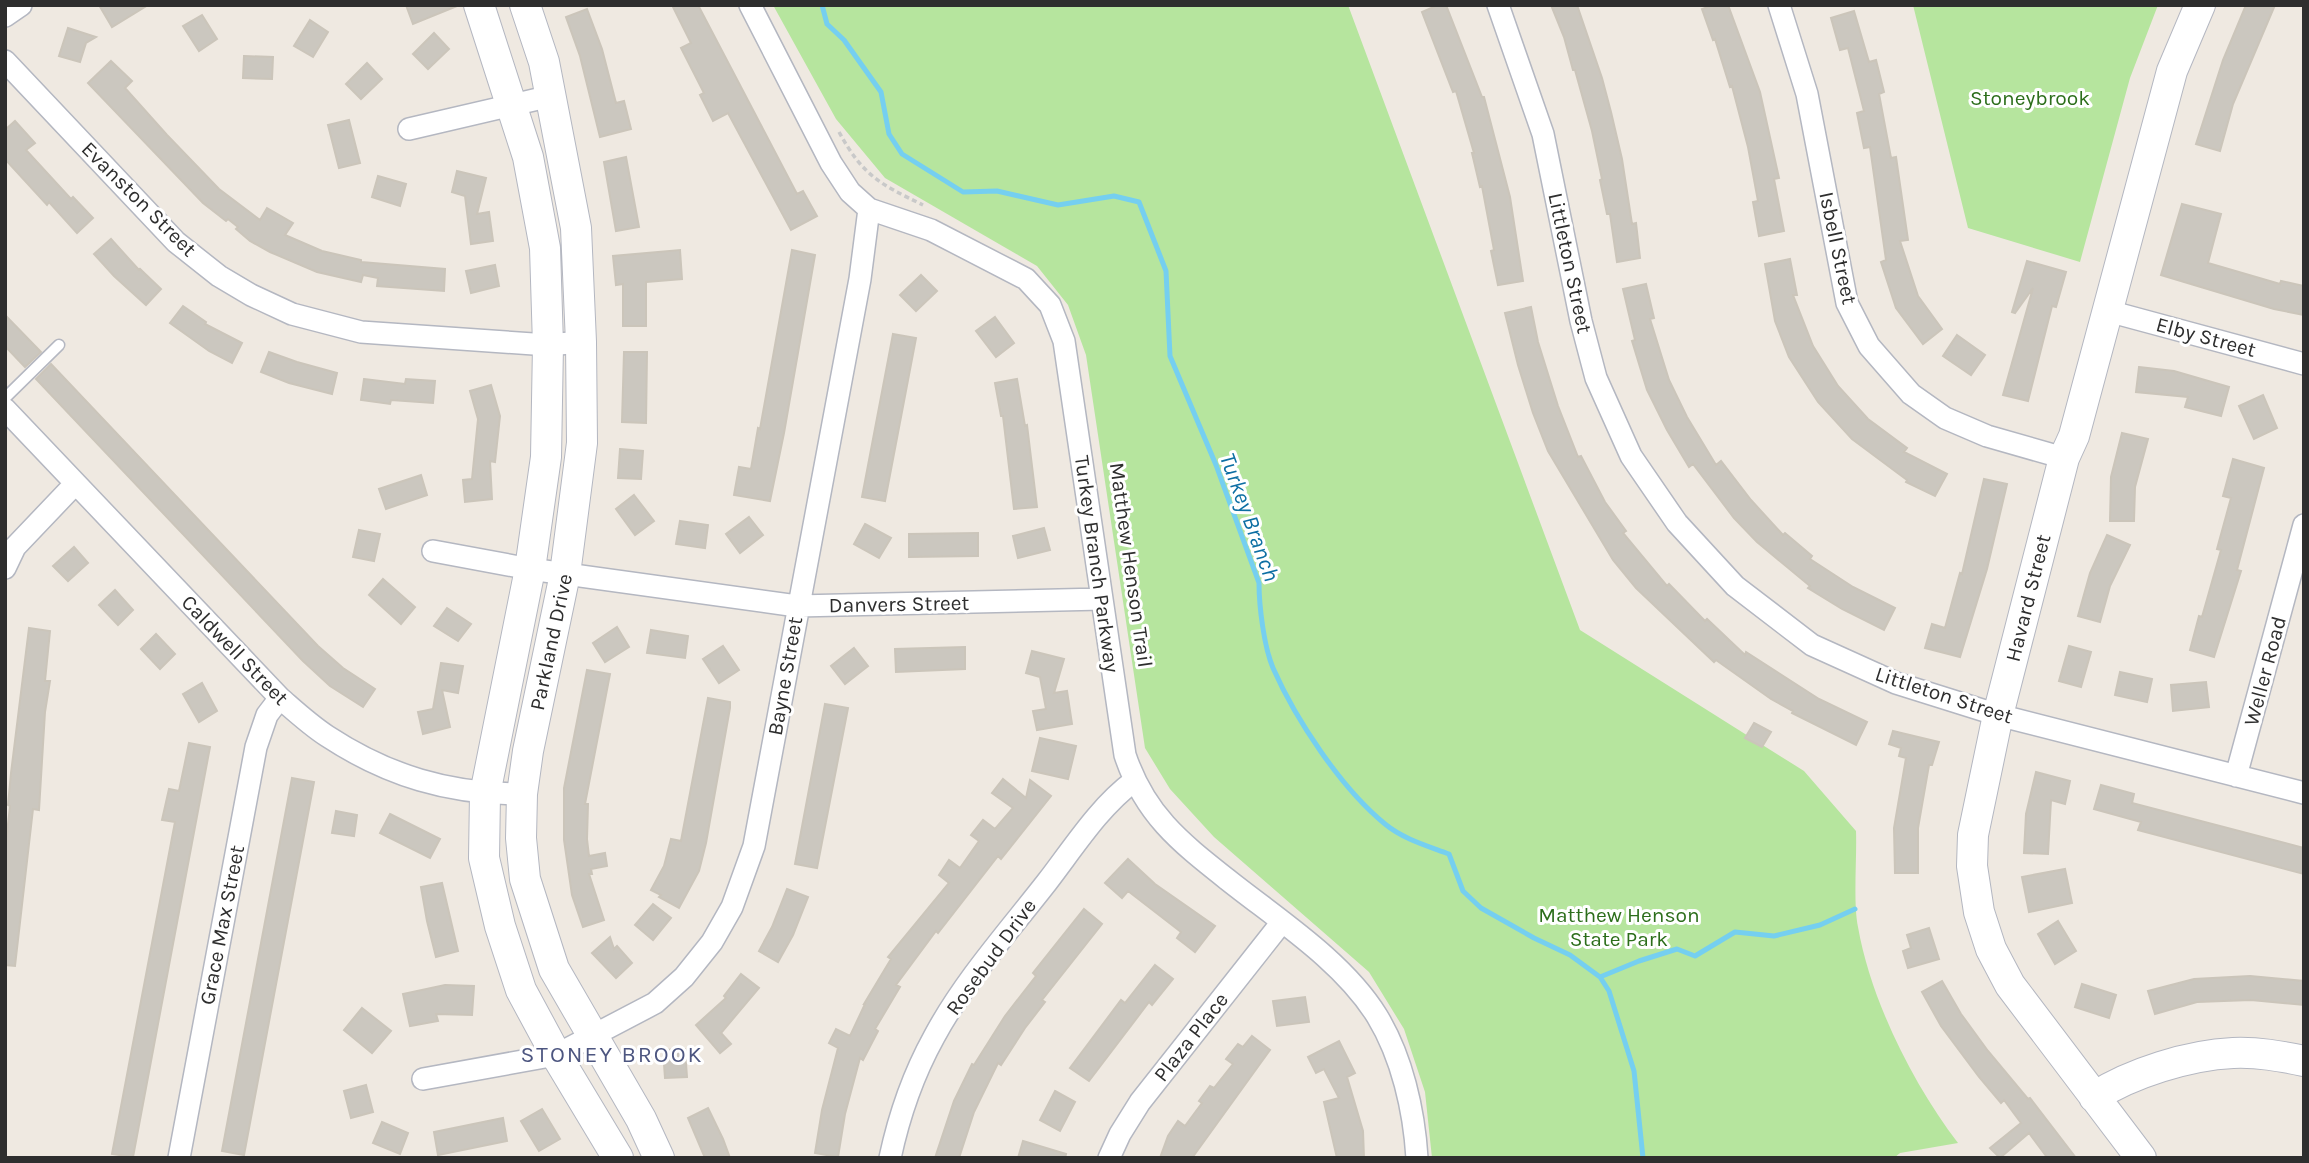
<svg xmlns="http://www.w3.org/2000/svg" width="2309" height="1163" font-family="Karla,sans-serif">
	<rect width="100%" height="100%" fill="#efe9e1"/>
	<path fill="#b6e59e" d="M 773,5 L 1348,5 L 1580,630 L 1804,771 L 1856,831 C 1857,859 1853,901 1858,927 C 1871,1001 1913,1084 1958,1143 L 1900,1153 L 1894,1158 L 1432,1158 L 1425,1092 L 1404,1029 L 1369,972 L 1214,837 L 1170,789 L 1145,748 L 1086,355 L 1068,305 L 1037,266 L 885,178 L 836,119 Z
		M 1913,5 L 2158,5 L 2130,78 L 2080,262 L 1968,228 Z"/>
	<g fill="none" stroke-linecap="round" stroke-linejoin="round">
		<path stroke="#75cff0" stroke-width="5" d="M 822,5 L 827,24 L 844,40 L 881,92 L 889,134 L 902,154 L 963,192 L 997,191 L 1058,205 L 1114,196 L 1139,202 L 1166,271 L 1170,356 L 1216,465 L 1259,583 C 1259,606 1264,647 1273,668 C 1296,720 1341,788 1385,824 C 1403,839 1428,846 1449,854 L 1463,891 L 1481,908 L 1534,938 L 1570,955 L 1600,977 L 1609,991 L 1634,1071 L 1643,1158
			M 1600,977 L 1639,961 L 1677,949 L 1695,956 L 1735,932 L 1774,936 L 1820,925 L 1855,909"/>
	</g>
	<path fill="#cbc7bf" stroke="#cbc5ba" stroke-width="2" d="M 99,5 L 148,5 L 112,27 Z
		M 406,5 L 457,5 L 457,6 L 413,24 Z
		M 672,5 L 698,5 L 797,194 L 803,191 L 817,216 L 791,230 L 728,113 L 713,121 L 700,95 L 704,93 L 681,48 L 691,43 Z
		M 1438,5 L 1446,5 L 1482,97 L 1484,97 L 1510,197 L 1523,281 L 1498,285 L 1491,251 L 1494,250 L 1482,186 L 1480,187 L 1472,153 L 1474,153 L 1456,91 L 1453,92 L 1422,12 Z
		M 1551,5 L 1577,5 L 1602,78 L 1611,112 L 1622,159 L 1632,224 L 1636,223 L 1640,258 L 1617,262 L 1610,214 L 1607,214 L 1600,180 L 1602,179 L 1592,131 L 1575,70 L 1573,70 L 1564,37 Z
		M 1713,5 L 1728,5 L 1760,92 L 1779,178 L 1774,179 L 1784,231 L 1759,236 L 1753,202 L 1758,201 L 1748,147 L 1732,86 L 1730,87 L 1715,39 L 1713,40 L 1702,9 Z
		M 2246,5 L 2275,5 L 2233,104 L 2220,151 L 2196,144 L 2223,60 Z
		M 587,9 L 602,49 L 616,103 L 624,101 L 631,129 L 600,137 L 580,56 L 566,17 Z
		M 1854,11 L 1869,62 L 1876,60 L 1884,92 L 1879,94 L 1891,158 L 1896,157 L 1908,240 L 1900,241 L 1918,296 L 1942,329 L 1923,344 L 1896,308 L 1881,262 L 1886,260 L 1870,147 L 1864,148 L 1857,113 L 1864,111 L 1848,48 L 1840,50 L 1831,18 Z
		M 202,15 L 217,39 L 199,51 L 183,26 Z
		M 310,20 L 328,32 L 313,57 L 294,46 Z
		M 68,28 L 96,37 L 86,43 L 80,62 L 59,56 Z
		M 434,33 L 449,49 L 428,69 L 413,54 Z
		M 244,56 L 273,57 L 272,79 L 243,78 Z
		M 111,61 L 132,81 L 125,88 L 167,135 L 219,189 L 260,220 L 267,208 L 293,223 L 285,235 L 322,251 L 361,260 L 361,262 L 445,269 L 444,291 L 377,286 L 378,278 L 363,275 L 361,282 L 317,272 L 270,252 L 250,241 L 236,229 L 238,227 L 228,219 L 226,221 L 203,203 L 88,83 Z
		M 367,63 L 382,79 L 361,99 L 346,84 Z
		M 349,120 L 360,163 L 339,168 L 328,125 Z
		M 15,121 L 35,143 L 26,150 L 71,199 L 73,197 L 93,218 L 77,233 L 49,202 L 47,205 L 5,159 L 5,130 Z
		M 626,157 L 639,227 L 616,231 L 604,162 Z
		M 457,171 L 486,178 L 477,214 L 489,212 L 493,241 L 471,244 L 465,196 L 452,192 Z
		M 378,176 L 406,184 L 400,206 L 372,197 Z
		M 2182,204 L 2221,214 L 2208,263 L 2280,284 L 2281,281 L 2304,286 L 2304,315 L 2274,309 L 2161,275 Z
		M 111,239 L 139,270 L 140,269 L 161,289 L 146,305 L 114,276 L 94,254 Z
		M 680,250 L 682,279 L 646,282 L 646,326 L 623,326 L 623,284 L 616,285 L 613,256 Z
		M 792,250 L 815,255 L 784,433 L 770,501 L 734,495 L 739,467 L 751,469 L 758,428 L 760,429 Z
		M 1790,259 L 1797,295 L 1793,295 L 1813,346 L 1838,386 L 1868,419 L 1907,448 L 1904,452 L 1947,474 L 1935,496 L 1906,482 L 1907,480 L 1852,439 L 1818,402 L 1789,357 L 1775,321 L 1765,264 Z
		M 2027,261 L 2066,272 L 2056,307 L 2052,306 L 2028,401 L 2003,395 L 2033,288 L 2015,313 L 2012,312 Z
		M 495,265 L 499,286 L 471,293 L 466,271 Z
		M 921,275 L 937,291 L 916,311 L 900,295 Z
		M 1646,284 L 1654,318 L 1650,319 L 1669,380 L 1687,417 L 1716,465 L 1721,461 L 1751,500 L 1783,535 L 1785,533 L 1812,556 L 1810,559 L 1853,587 L 1895,608 L 1884,630 L 1842,609 L 1808,588 L 1810,586 L 1757,542 L 1734,518 L 1693,464 L 1689,467 L 1667,430 L 1647,390 L 1632,341 L 1635,340 L 1623,289 Z
		M 183,306 L 206,322 L 205,324 L 242,343 L 232,363 L 209,351 L 170,323 Z
		M 1531,307 L 1538,342 L 1558,406 L 1578,457 L 1581,456 L 1605,502 L 1626,531 L 1623,533 L 1667,586 L 1669,584 L 1705,621 L 1707,619 L 1745,655 L 1746,652 L 1819,699 L 1867,722 L 1856,745 L 1792,713 L 1793,711 L 1771,699 L 1716,660 L 1714,662 L 1636,588 L 1613,560 L 1548,451 L 1533,413 L 1518,365 L 1505,313 Z
		M 5,315 L 41,352 L 25,367 L 5,346 Z
		M 995,317 L 1014,343 L 996,357 L 976,331 Z
		M 893,334 L 916,338 L 885,501 L 862,497 Z
		M 1957,335 L 1985,355 L 1971,375 L 1943,356 Z
		M 269,352 L 297,362 L 337,373 L 332,394 L 289,383 L 261,372 Z
		M 624,352 L 647,352 L 646,423 L 622,422 Z
		M 51,364 L 318,646 L 343,668 L 375,689 L 363,707 L 330,686 L 303,661 L 38,381 L 36,379 Z
		M 2139,367 L 2174,371 L 2229,387 L 2221,416 L 2185,407 L 2188,397 L 2136,392 Z
		M 364,379 L 405,384 L 406,379 L 435,381 L 433,403 L 391,400 L 390,404 L 361,400 Z
		M 1017,379 L 1025,426 L 1027,425 L 1037,507 L 1014,509 L 1003,416 L 1001,416 L 995,383 Z
		M 491,385 L 500,416 L 495,462 L 490,461 L 492,499 L 465,502 L 463,480 L 472,479 L 478,419 L 470,391 Z
		M 2263,395 L 2277,428 L 2254,439 L 2239,406 Z
		M 2122,433 L 2148,439 L 2135,487 L 2134,521 L 2110,521 L 2111,477 Z
		M 620,449 L 643,451 L 641,479 L 618,478 Z
		M 2233,459 L 2264,468 L 2237,570 L 2241,571 L 2214,657 L 2190,650 L 2199,616 L 2202,617 L 2221,550 L 2217,549 L 2231,498 L 2223,496 Z
		M 421,475 L 427,495 L 386,509 L 379,489 Z
		M 1984,479 L 2007,484 L 1987,569 L 1960,657 L 1925,648 L 1932,624 L 1945,628 L 1960,573 L 1962,574 Z
		M 634,495 L 654,521 L 635,535 L 616,509 Z
		M 749,517 L 763,535 L 740,553 L 726,534 Z
		M 680,521 L 708,525 L 705,548 L 676,544 Z
		M 865,524 L 891,538 L 879,558 L 854,544 Z
		M 1044,528 L 1050,550 L 1018,558 L 1013,536 Z
		M 359,530 L 380,534 L 374,561 L 353,557 Z
		M 978,533 L 978,556 L 909,557 L 909,534 Z
		M 2107,535 L 2130,545 L 2110,586 L 2100,622 L 2078,616 L 2090,573 Z
		M 74,547 L 88,563 L 68,581 L 53,566 Z
		M 383,579 L 415,607 L 401,624 L 369,595 Z
		M 115,590 L 133,610 L 118,625 L 99,605 Z
		M 447,608 L 471,624 L 458,641 L 434,626 Z
		M 617,627 L 629,647 L 605,662 L 593,643 Z
		M 29,628 L 50,631 L 45,681 L 50,681 L 45,712 L 39,810 L 33,809 L 15,966 L 5,965 L 5,851 L 10,806 L 8,805 L 11,773 Z
		M 651,630 L 688,636 L 685,658 L 647,653 Z
		M 156,634 L 175,654 L 160,669 L 141,649 Z
		M 723,646 L 739,670 L 719,683 L 703,659 Z
		M 2069,646 L 2091,652 L 2081,687 L 2059,681 Z
		M 965,647 L 965,669 L 896,672 L 895,649 Z
		M 854,648 L 868,666 L 845,684 L 831,666 Z
		M 1032,651 L 1064,659 L 1054,693 L 1067,691 L 1072,724 L 1037,730 L 1033,711 L 1046,709 L 1040,677 L 1026,673 Z
		M 441,663 L 463,666 L 458,693 L 442,690 L 450,727 L 423,734 L 418,712 L 433,709 Z
		M 587,670 L 610,674 L 585,804 L 588,804 L 587,839 L 589,856 L 605,853 L 607,866 L 591,869 L 592,874 L 589,874 L 604,920 L 583,927 L 572,895 L 564,840 L 564,788 Z
		M 2120,672 L 2152,679 L 2147,702 L 2115,695 Z
		M 2206,682 L 2209,707 L 2173,711 L 2171,685 Z
		M 202,683 L 217,711 L 199,722 L 183,694 Z
		M 708,698 L 730,702 L 730,708 L 706,843 L 699,871 L 679,908 L 659,897 L 661,895 L 651,890 L 664,866 L 671,839 L 681,841 Z
		M 825,704 L 848,708 L 817,868 L 795,864 Z
		M 1754,723 L 1771,732 L 1762,747 L 1745,738 Z
		M 1893,731 L 1939,742 L 1932,765 L 1929,765 L 1918,828 L 1918,873 L 1895,873 L 1894,828 L 1906,758 L 1899,756 L 1901,748 L 1889,744 Z
		M 1040,738 L 1076,746 L 1068,779 L 1032,771 Z
		M 189,743 L 210,747 L 133,1157 L 112,1154 L 175,822 L 162,820 L 169,789 L 179,791 Z
		M 2036,772 L 2070,781 L 2065,804 L 2051,800 L 2048,854 L 2024,853 L 2026,814 Z
		M 292,778 L 314,782 L 244,1155 L 222,1151 Z
		M 1003,779 L 1026,798 L 1030,780 L 1051,796 L 1001,859 L 998,856 L 938,933 L 936,931 L 896,985 L 900,987 L 875,1029 L 878,1031 L 863,1060 L 860,1058 L 845,1114 L 838,1157 L 815,1153 L 822,1110 L 838,1048 L 829,1043 L 836,1029 L 850,1036 L 865,1004 L 864,1004 L 891,959 L 888,957 L 949,883 L 939,875 L 949,860 L 960,868 L 979,841 L 971,835 L 983,820 L 995,829 L 1013,808 L 992,793 Z
		M 2101,785 L 2134,794 L 2132,803 L 2304,848 L 2304,874 L 2138,830 L 2141,822 L 2094,809 Z
		M 336,811 L 357,815 L 354,836 L 332,833 Z
		M 390,814 L 440,839 L 430,858 L 380,833 Z
		M 1128,859 L 1155,884 L 1215,926 L 1195,952 L 1177,938 L 1181,932 L 1128,891 L 1122,898 L 1105,883 Z
		M 2065,869 L 2072,903 L 2029,912 L 2022,877 Z
		M 442,883 L 458,951 L 436,957 L 427,921 L 421,887 Z
		M 787,889 L 808,897 L 793,935 L 778,962 L 759,951 L 772,927 Z
		M 653,904 L 671,918 L 653,940 L 635,925 Z
		M 1084,909 L 1102,924 L 1042,1000 L 1045,1002 L 1025,1028 L 1001,1065 L 998,1063 L 974,1112 L 959,1158 L 935,1158 L 954,1101 L 972,1064 L 974,1065 L 1005,1016 L 1036,976 L 1033,973 Z
		M 2058,921 L 2076,951 L 2055,964 L 2038,934 Z
		M 1929,928 L 1939,959 L 1908,968 L 1903,951 L 1911,948 L 1907,935 Z
		M 610,937 L 614,949 L 617,946 L 632,963 L 616,978 L 592,953 Z
		M 1155,965 L 1173,979 L 1152,1005 L 1149,1002 L 1089,1081 L 1070,1068 L 1121,1000 L 1125,1003 Z
		M 741,974 L 759,988 L 721,1033 L 731,1044 L 720,1053 L 696,1025 L 726,998 L 724,996 Z
		M 2250,976 L 2304,981 L 2304,1005 L 2251,1000 L 2197,1002 L 2155,1014 L 2148,991 L 2194,979 Z
		M 1942,981 L 1961,1014 L 1988,1051 L 2028,1099 L 2030,1098 L 2076,1158 L 2043,1158 L 2046,1156 L 2029,1133 L 2000,1158 L 1990,1148 L 2021,1123 L 2004,1100 L 2001,1103 L 1979,1077 L 1941,1026 L 1922,992 Z
		M 2082,984 L 2116,995 L 2109,1018 L 2075,1007 Z
		M 445,985 L 474,986 L 472,1015 L 436,1014 L 438,1021 L 410,1026 L 403,994 Z
		M 1305,997 L 1309,1022 L 1277,1026 L 1273,1001 Z
		M 362,1008 L 391,1031 L 372,1053 L 344,1030 Z
		M 1252,1036 L 1270,1050 L 1192,1158 L 1160,1158 L 1168,1136 L 1178,1121 L 1185,1126 L 1202,1103 L 1199,1101 L 1210,1086 L 1214,1088 L 1233,1064 L 1226,1059 L 1238,1044 L 1243,1047 Z
		M 1339,1041 L 1355,1073 L 1347,1077 L 1363,1131 L 1364,1158 L 1337,1158 L 1324,1102 L 1339,1098 L 1324,1069 L 1316,1073 L 1308,1057 Z
		M 685,1049 L 687,1077 L 665,1078 L 663,1050 Z
		M 366,1085 L 373,1112 L 351,1118 L 344,1091 Z
		M 1055,1091 L 1075,1102 L 1060,1131 L 1040,1120 Z
		M 708,1108 L 723,1139 L 730,1158 L 705,1158 L 688,1118 Z
		M 542,1109 L 560,1139 L 539,1151 L 521,1121 Z
		M 503,1118 L 507,1141 L 438,1155 L 434,1132 Z
		M 382,1122 L 408,1133 L 400,1154 L 373,1143 Z
		M 1023,1141 L 1066,1154 L 1065,1158 L 1018,1158 Z"/>
	<g fill="none" stroke-linecap="round" stroke-linejoin="round">
		<g stroke="#b4b7c1" stroke-width="13">
			<path id="lane" d="M 5,398 L 59,345"/>
		</g>
		<g stroke="#b4b7c1" stroke-width="24">
			<path id="street" d="M 750,5 L 831,163 L 850,192 L 869,209 L 931,230 L 1026,279 L 1050,305 L 1064,341 L 1125,755 C 1145,815 1180,842 1228,880 C 1277,919 1343,961 1377,1016 C 1402,1057 1414,1110 1417,1158
				M 1498,5 L 1543,134 L 1581,321 L 1596,378 L 1631,456 L 1677,523 L 1735,586 L 1812,645 L 1896,683 L 1998,715 L 2304,793
				M 1779,5 L 1807,94 L 1847,303 L 1869,346 L 1911,394 L 1945,418 L 1987,436 L 2064,458
				M 5,16 L 21,5
				M 5,61 L 176,242 L 219,276 L 251,295 L 292,314 L 361,332 L 548,345 L 581,342
				M 409,129 L 551,96
				M 2108,311 L 2304,364
				M 5,409 L 280,698 C 295,711 310,725 327,736 C 388,776 449,794 522,794
				M 433,551 L 530,569 L 797,606 L 1102,599
				M 5,568 L 15,547 L 75,484
				M 2236,776 L 2304,525
				M 423,1079 L 556,1055 L 655,1003 L 684,977 L 712,942 L 732,907 L 754,846 L 860,279 L 869,209
				M 179,1158 L 256,747 L 267,715 L 280,698
				M 890,1158 C 899,1116 913,1075 934,1037 C 964,981 1008,932 1047,882 C 1074,847 1099,807 1134,781
				M 1109,1158 L 1120,1134 L 1140,1102 L 1282,922"/>
		</g>
		<g stroke="#b4b7c1" stroke-width="32">
			<path id="secondary" d="M 479,5 L 528,157 L 545,248 L 548,345 L 546,457 L 530,569 L 485,794 L 484,858 L 500,926 L 521,990 L 556,1055 L 618,1158
				M 525,5 L 544,62 L 576,228 L 581,342 L 582,443 L 565,574 L 528,751 L 522,794 L 521,838 L 525,879 L 554,969 L 641,1119 L 659,1158
				M 2094,1097 C 2131,1073 2189,1055 2233,1053 C 2258,1052 2280,1056 2304,1061
				M 2141,1158 L 2010,985 L 1991,949 L 1979,912 L 1972,866 L 1973,835 L 1998,715 L 2064,458 L 2074,436 L 2172,71 L 2200,5"/>
		</g>
		<path stroke="#c9c9c9" stroke-width="3.5" stroke-dasharray="5 3.5" stroke-linecap="butt" d="M 839,132 C 863,176 880,184 923,205"/>
		<use href="#lane" stroke="#fff" stroke-width="10"/>
		<use href="#street" stroke="#fff" stroke-width="21"/>
		<use href="#secondary" stroke="#fff" stroke-width="30"/>
	</g>
	<g text-anchor="middle" stroke-width="6" stroke-linejoin="round" paint-order="stroke">
		<g font-size="21" fill="#2c6e1b" stroke="#fff">
			<text x="2030" y="105">Stoneybrook</text>
			<text x="1619" y="922">Matthew Henson<tspan x="1619" dy="24">State Park</tspan></text>
		</g>
		<g font-size="21" fill="#2e2e2e" stroke="#fff">
			<text transform="translate(139 199) rotate(45)" y="7">Evanston Street</text>
			<text transform="translate(1838 248) rotate(78)" y="7">Isbell Street</text>
			<text transform="translate(1570 263) rotate(78)" y="7">Littleton Street</text>
			<text transform="translate(2206 337) rotate(15)" y="7">Elby Street</text>
			<text transform="translate(1097 564) rotate(82)" y="7">Turkey Branch Parkway</text>
			<text transform="translate(1131 565) rotate(82)" y="7">Matthew Henson Trail</text>
			<text transform="translate(2028 598) rotate(-76)" y="7">Havard Street</text>
			<text transform="translate(899 604) rotate(-1)" y="7">Danvers Street</text>
			<text transform="translate(551 642) rotate(-78)" y="7">Parkland Drive</text>
			<text transform="translate(235 650) rotate(46)" y="7">Caldwell Street</text>
			<text transform="translate(2265 671) rotate(-75)" y="7">Weller Road</text>
			<text transform="translate(785 676) rotate(-80)" y="7">Bayne Street</text>
			<text transform="translate(1944 695) rotate(18)" y="7">Littleton Street</text>
			<text transform="translate(222 925) rotate(-79)" y="7">Grace Max Street</text>
			<text transform="translate(991 957) rotate(-54)" y="7">Rosebud Drive</text>
			<text transform="translate(1191 1037) rotate(-52)" y="7">Plaza Place</text>
		</g>
		<g font-size="23" font-style="italic" fill="#0d6fa3" stroke="#fff">
			<text transform="translate(1250 517) rotate(70)" y="8">Turkey Branch</text>
		</g>
		<g font-size="23" letter-spacing="2" fill="#4d5680" stroke="#fff">
			<text x="612" y="1062">STONEY BROOK</text>
		</g>
	</g>
	<rect width="2309" height="1163" fill="none" stroke="#2e2e2e" stroke-width="14"/>
</svg>
